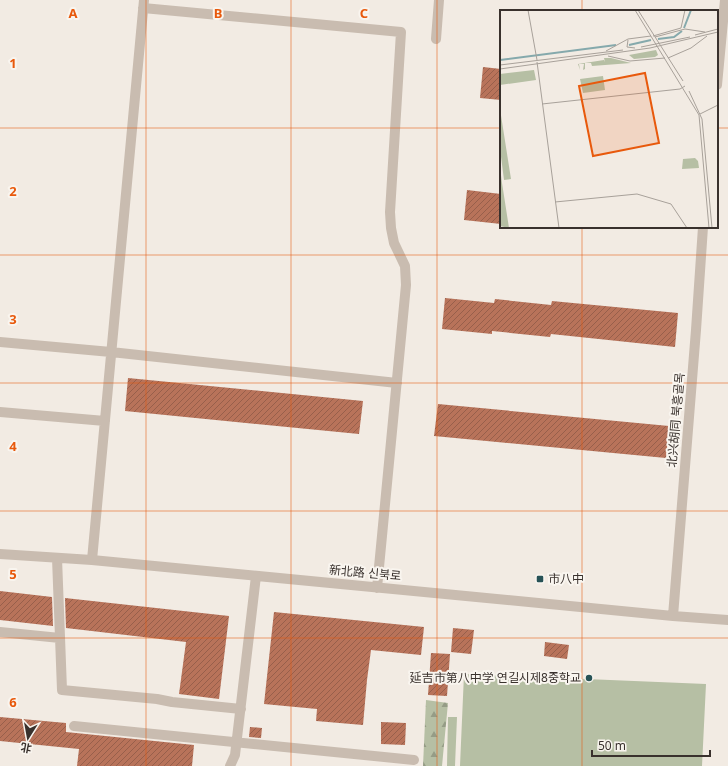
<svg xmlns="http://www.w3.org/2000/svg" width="728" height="766" font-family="'Noto Sans','Noto Sans SC','Noto Sans KR',sans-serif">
	<defs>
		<pattern id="forest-firs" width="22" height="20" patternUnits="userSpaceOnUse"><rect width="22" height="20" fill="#b6bfa4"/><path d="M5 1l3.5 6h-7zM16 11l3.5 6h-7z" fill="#959c86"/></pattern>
		<pattern id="building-hatch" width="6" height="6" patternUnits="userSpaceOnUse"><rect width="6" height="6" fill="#b8735a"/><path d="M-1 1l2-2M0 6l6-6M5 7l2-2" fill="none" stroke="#975f4b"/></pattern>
	</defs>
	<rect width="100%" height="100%" fill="#f2ebe3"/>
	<path fill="url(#forest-firs)" d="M 426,700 L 448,703 L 442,766 L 423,766 Z"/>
	<path fill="#b6bfa4" d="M 464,674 L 706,684 L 702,766 L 460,766 Z
		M 448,717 L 457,717 L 455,766 L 447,766 Z"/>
	<path fill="url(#building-hatch)" d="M 483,67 L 501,69 L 501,100 L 480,98 Z
		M 467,190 L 501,194 L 501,224 L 464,220 Z
		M 445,298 L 494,303 L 495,299 L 551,305 L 552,301 L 678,313 L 675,347 L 551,334 L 550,337 L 492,331 L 492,334 L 442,329 Z
		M 128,378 L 363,401 L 359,434 L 125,411 Z
		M 438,404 L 669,426 L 666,458 L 434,436 Z
		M 0,591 L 52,597 L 53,626 L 0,620 Z
		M 65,598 L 229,616 L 219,699 L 179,694 L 186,642 L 66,628 Z
		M 274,612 L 424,627 L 421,655 L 371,650 L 367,680 L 363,725 L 316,721 L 317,709 L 264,704 Z
		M 453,628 L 474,630 L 471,654 L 451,652 Z
		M 545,642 L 569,645 L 567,659 L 544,656 Z
		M 431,653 L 450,654 L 447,696 L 428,695 Z
		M 0,717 L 66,723 L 66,732 L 194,745 L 192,766 L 77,766 L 79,749 L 0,741 Z
		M 381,722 L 406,723 L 405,745 L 381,744 Z
		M 250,727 L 262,728 L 261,738 L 249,737 Z"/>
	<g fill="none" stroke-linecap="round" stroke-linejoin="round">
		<path stroke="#c9bcb0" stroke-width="10" d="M 143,8 L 401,32 L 390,212 L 391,228 L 394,243 L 405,266 L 406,285 L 377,588
			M 436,39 L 439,0
			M 717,85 L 725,0
			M 0,342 L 111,352 L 397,383
			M 0,412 L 105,421
			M 0,554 L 92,560 L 673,616 L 728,620
			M 57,558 L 62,690 L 157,699 L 172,702 L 241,709
			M 92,560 L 144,0
			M 673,616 L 696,330 L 703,227
			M 0,632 L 60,638
			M 74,726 L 414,760
			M 230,766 L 235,755 L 256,576"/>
	</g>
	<path fill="none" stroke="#e8590c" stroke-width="1" stroke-opacity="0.55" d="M 146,0 L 146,766M 291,0 L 291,766M 437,0 L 437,766M 582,0 L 582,11M 0,128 L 501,128M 717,128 L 728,128M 582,227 L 582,766M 0,255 L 728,255M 0,383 L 728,383M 0,511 L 728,511M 0,638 L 728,638"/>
	<g fill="#275256" stroke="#f9f5ef" stroke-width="1.5">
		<rect x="536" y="575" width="8" height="8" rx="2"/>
		<circle cx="589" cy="678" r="4"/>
	</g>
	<g text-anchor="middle" stroke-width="4" stroke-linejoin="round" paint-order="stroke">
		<g font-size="12" fill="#39312d" stroke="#f9f5ef">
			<text transform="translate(676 420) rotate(-85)" y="4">北兴胡同 북흥골목</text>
			<text transform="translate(365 573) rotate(5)" y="4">新北路 신북로</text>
		</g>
		<g font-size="12" fill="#39312d" stroke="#f9f5ef" text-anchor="start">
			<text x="548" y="583">市八中</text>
			<text x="581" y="682" text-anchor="end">延吉市第八中学 연길시제8중학교</text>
		</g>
	</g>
	<g transform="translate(500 10)">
		<rect width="218" height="218" fill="#f2ebe3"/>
		<path d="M 156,40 L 158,45 L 155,47 L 134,49 L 129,45 ZM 104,48 L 111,48 L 131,53 L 92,56 L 91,53 L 85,53 L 85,59 L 83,60 L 84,54 L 79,54 L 80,60 L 78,54 L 104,50 L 105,52 ZM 34,60 L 36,70 L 0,75 L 0,64 ZM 0,99 L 11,169 L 4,170 L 0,139 ZM 0,157 L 2,173 L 9,218 L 0,216 Z" fill="#b6bfa4"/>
		<path d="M 103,66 L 105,80 L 83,83 L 80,69 ZM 195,148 L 198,151 L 199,158 L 182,159 L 183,149 Z" fill="#b6bfa4"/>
		<path fill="none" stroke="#85a9ac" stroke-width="2" d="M 184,18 L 191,0M 158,29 L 174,27 L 182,21M 129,35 L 151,30M 0,50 L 116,35"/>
		<path fill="none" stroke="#a8a19a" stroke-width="1" d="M 28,0 L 37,50M 135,0 L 199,105 L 209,218M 138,0 L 183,71M 195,25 L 218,19M 153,26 L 181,18 L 185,0M 155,27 L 185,19 L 205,22M 128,30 L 127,37 L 135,38M 141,37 L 190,27M 106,41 L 128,29 L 151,26M 108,46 L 130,51 L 165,48M 168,48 L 191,38 L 207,26M 37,52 L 59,218M 0,55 L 123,40M 0,59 L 150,38 L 218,22M 189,81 L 202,109 L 212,218M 42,94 L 180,79 L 185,76M 200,104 L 218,95M 55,192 L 137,184 L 171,194 L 187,218"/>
		<path fill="#e8590c" fill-opacity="0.15" stroke="#e8590c" stroke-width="2" d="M 145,63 L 159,133 L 93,146 L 79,76 Z"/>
		<rect width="218" height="218" fill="none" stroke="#39312d" stroke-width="2"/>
	</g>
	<g font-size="13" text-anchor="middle" font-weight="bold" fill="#e8590c" stroke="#f9f5ef" stroke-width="4" stroke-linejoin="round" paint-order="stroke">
		<text x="73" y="18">A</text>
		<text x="218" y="18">B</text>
		<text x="364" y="18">C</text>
		<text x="13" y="68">1</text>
		<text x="13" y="196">2</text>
		<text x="13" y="324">3</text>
		<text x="13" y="451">4</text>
		<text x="13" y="579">5</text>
		<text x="13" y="707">6</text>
	</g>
	<g transform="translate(28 738) rotate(191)" stroke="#f9f5ef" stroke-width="3" paint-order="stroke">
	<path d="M0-3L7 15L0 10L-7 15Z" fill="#39312d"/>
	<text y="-6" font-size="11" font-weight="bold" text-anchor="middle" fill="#39312d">北</text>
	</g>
	<path d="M592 750v6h118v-6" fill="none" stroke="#39312d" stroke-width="2"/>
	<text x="598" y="750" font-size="12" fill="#39312d" stroke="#f9f5ef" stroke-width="3" paint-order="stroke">50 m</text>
</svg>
